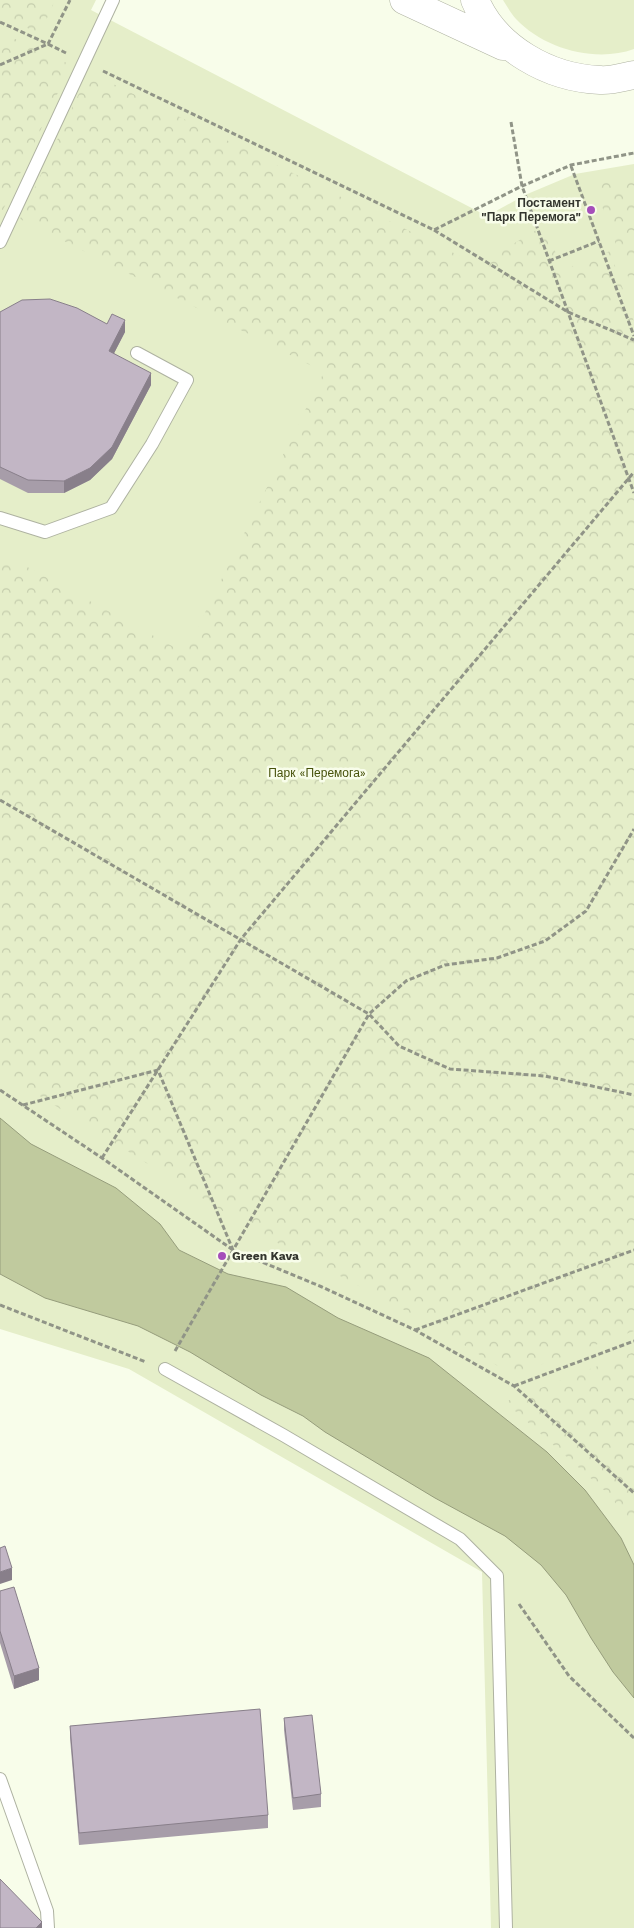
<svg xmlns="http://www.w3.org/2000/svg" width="634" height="1928" font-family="'Work Sans',sans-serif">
	<defs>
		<pattern id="forest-crowns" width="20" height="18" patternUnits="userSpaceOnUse" patternTransform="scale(1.25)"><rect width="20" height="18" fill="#e5eec9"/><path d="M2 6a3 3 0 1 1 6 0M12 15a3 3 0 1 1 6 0" fill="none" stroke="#c5cdad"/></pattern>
	</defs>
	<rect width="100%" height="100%" fill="#f8fdea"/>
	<path fill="#e5eec9" d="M 0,0 L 96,0 L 91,10 L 487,216 L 525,195 L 575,174 L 634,164 L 634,1928 L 491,1928 L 482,1572 L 129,1369 L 0,1329 Z
		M 503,0 L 634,0 L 634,49 C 596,63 544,49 516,19 C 511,14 507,6 503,0 Z"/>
	<path fill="url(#forest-crowns)" d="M 0,0 L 55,0 L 40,34 L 0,15 Z
		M 0,32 L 71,65 L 3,210 L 0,209 Z
		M 89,72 L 478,265 L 548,223 L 560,271 L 610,251 L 634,322 L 634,1331 L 512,1375 L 429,1323 L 253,1230 L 0,1071 L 0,552 L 185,653 L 324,372 L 20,219 Z
		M 634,177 L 634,293 L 593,182 Z
		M 634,1352 L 634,1524 L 605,1491 L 505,1402 Z"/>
	<path fill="#c0ca9e" stroke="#969d7c" d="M 0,1118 L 31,1144 L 116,1188 L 160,1224 L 179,1250 L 228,1274 L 286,1287 L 338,1318 L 429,1358 L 547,1452 L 585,1490 L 621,1538 L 634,1565 L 634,1698 L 613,1672 L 591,1638 L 566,1595 L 541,1565 L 505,1536 L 435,1498 L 325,1432 L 303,1416 L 261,1395 L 190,1352 L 138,1326 L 45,1298 L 0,1274 Z"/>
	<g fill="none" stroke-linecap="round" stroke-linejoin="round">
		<g stroke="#aeb2a1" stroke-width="14">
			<path id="service" d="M 0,242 L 113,0
				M 0,518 L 45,532 L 111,508 L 152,444 L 187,380 L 137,353
				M 165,1369 L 283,1435 L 460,1539 L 497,1576 L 506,1928
				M 0,1779 L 47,1911 L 48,1928"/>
		</g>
		<g stroke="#aeb2a1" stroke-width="29">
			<path id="tertiary" d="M 404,0 L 503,46
				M 475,0 C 495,48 549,78 600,80 C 611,81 623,77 634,75"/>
		</g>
		<path stroke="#909487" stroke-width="3" stroke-dasharray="5 2.5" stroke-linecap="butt" d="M 0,22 L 48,44 L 70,0
			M 0,65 L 48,44 L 66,53
			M 103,71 L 434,230 L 522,186 L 571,165 L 634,153
			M 511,122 L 522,186 L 634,493
			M 571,166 L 634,336
			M 434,230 L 568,312 L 634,340
			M 549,261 L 599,241
			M 0,800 L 369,1014 L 399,1046 L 450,1069 L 545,1076 L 634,1095
			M 0,1090 L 102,1158 L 233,1250 L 322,1287 L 415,1330 L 514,1386 L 634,1493
			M 23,1105 L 158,1070 L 233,1250
			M 102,1158 L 241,939 L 634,472
			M 0,1305 L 146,1362
			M 415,1330 L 634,1250
			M 175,1351 L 369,1014 L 406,981 L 445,965 L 497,958 L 545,941 L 586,911 L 634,829
			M 514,1386 L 634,1341
			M 519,1604 L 569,1676 L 634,1738"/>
		<use href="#service" stroke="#fff" stroke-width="12"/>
		<use href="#tertiary" stroke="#fff" stroke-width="28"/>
	</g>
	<path fill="#a79da9" d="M 0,312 L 107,324 L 125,332 L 114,353 L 151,385 L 112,459 L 90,480 L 64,493 L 28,493 L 0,479 Z
		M 0,1591 L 39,1680 L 14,1689 L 0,1643 Z
		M 284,1718 L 321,1794 L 321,1807 L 293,1810 L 284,1730 Z
		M 70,1726 L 268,1815 L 268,1828 L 79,1845 L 70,1738 Z"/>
	<path fill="#887f8a" d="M 125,320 L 125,332 L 109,363 L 109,351 Z
		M 151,373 L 151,385 L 112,459 L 90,480 L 64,493 L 64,481 Z
		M 12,1568 L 12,1580 L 0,1584 L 0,1572 Z
		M 39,1668 L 39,1680 L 14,1689 L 14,1676 Z
		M 42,1922 L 42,1928 L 36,1928 Z"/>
	<path fill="#c2b6c5" stroke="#887f8a" d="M 50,299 L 77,308 L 107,324 L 112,314 L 125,320 L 109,351 L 151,373 L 112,447 L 90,468 L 64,481 L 28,480 L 0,467 L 0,312 L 22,300 Z
		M 5,1546 L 12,1568 L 0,1572 L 0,1548 Z
		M 14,1587 L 39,1668 L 14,1676 L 0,1631 L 0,1591 Z
		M 260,1709 L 268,1815 L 79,1833 L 70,1726 Z
		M 312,1715 L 321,1794 L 293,1798 L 284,1718 Z
		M 0,1879 L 42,1922 L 36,1928 L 0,1928 Z"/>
	<g fill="#a54eba" stroke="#f8fdea" stroke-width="2">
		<circle cx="591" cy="210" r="5"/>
		<circle cx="222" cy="1256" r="5"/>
	</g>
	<g text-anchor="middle" stroke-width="5" stroke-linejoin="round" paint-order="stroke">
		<g font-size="12" font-weight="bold" fill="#33352e" stroke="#f8fdea" text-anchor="end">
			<text x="581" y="207">Постамент<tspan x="581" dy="14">"Парк Перемога"</tspan></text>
			<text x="232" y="1260" text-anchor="start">Green Kava</text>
		</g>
		<g font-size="12" fill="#47520b" stroke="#f8fdea">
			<text x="317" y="777">Парк «Перемога»</text>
		</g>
	</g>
</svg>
